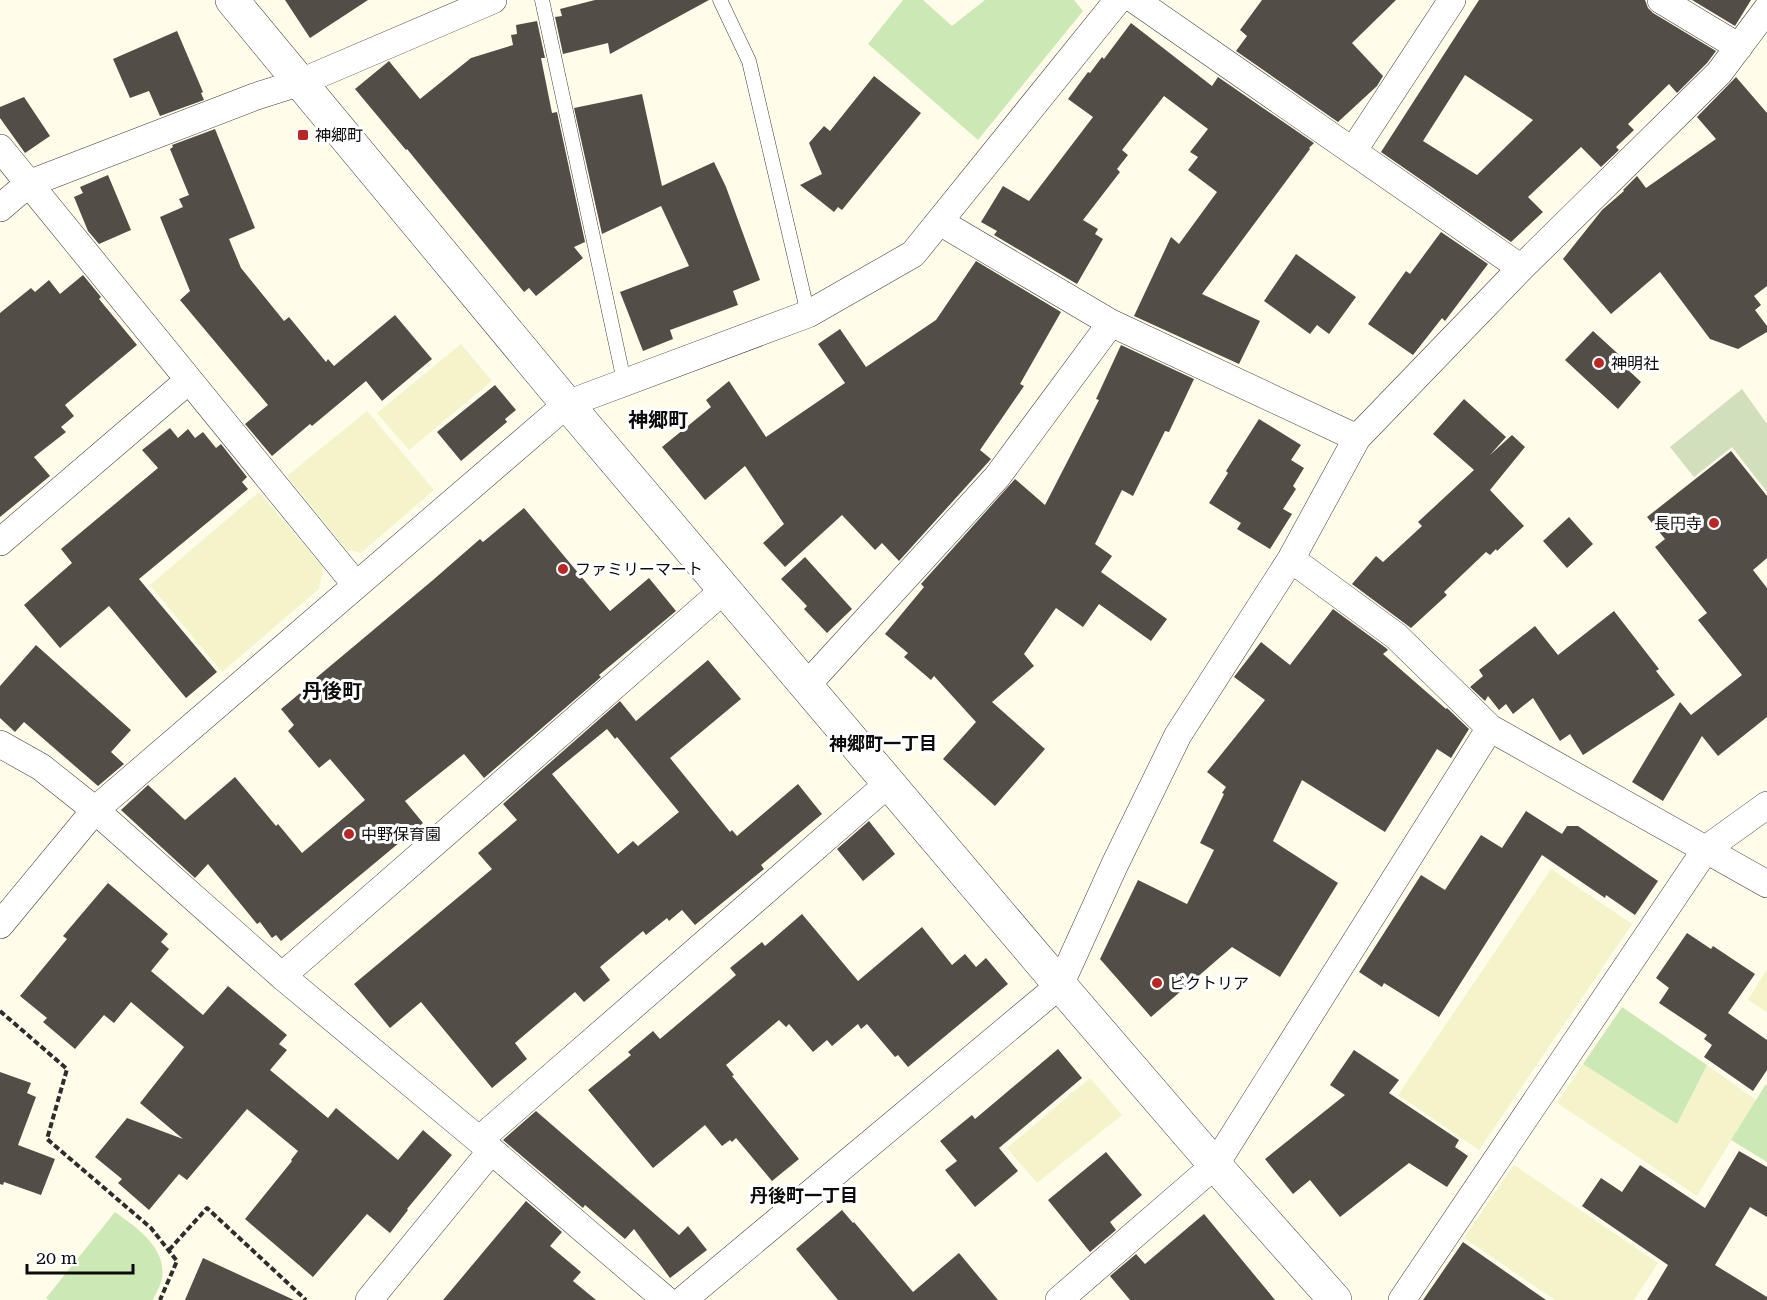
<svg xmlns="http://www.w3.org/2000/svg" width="1767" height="1300" font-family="'Roboto Serif','Noto Sans JP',serif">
	<rect width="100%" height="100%" fill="#fffce9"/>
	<path fill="#f4f3ca" d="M 461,344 L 492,381 L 409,450 L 377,413 Z
		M 367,411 L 434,490 L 361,553 L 346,549 L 287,476 Z
		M 259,492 L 323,567 L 319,589 L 222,672 L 150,585 Z
		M 1551,869 L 1632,924 L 1479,1150 L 1398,1095 Z
		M 1767,969 L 1767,1012 L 1748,1000 Z
		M 1583,1064 L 1677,1124 L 1707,1065 L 1756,1100 L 1697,1196 L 1557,1103 Z
		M 1090,1078 L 1122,1115 L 1037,1183 L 1007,1148 Z
		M 1514,1165 L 1658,1263 L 1634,1300 L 1555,1300 L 1464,1238 Z"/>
	<path fill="#cce8b4" d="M 903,0 L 923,0 L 952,26 L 985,0 L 1074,0 L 1083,11 L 978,140 L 868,44 Z
		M 1622,1007 L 1707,1065 L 1677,1124 L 1583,1064 Z
		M 1766,1084 L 1767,1085 L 1767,1162 L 1731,1140 Z
		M 115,1212 C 136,1227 167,1248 162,1278 C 161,1285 156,1293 153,1300 L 49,1300 L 46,1298 Z"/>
	<path fill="#d1dfbc" d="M 1742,389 L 1767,424 L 1767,492 L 1732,447 L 1694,477 L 1670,447 Z"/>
	<path fill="#534d47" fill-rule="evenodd" d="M 285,0 L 368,0 L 310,38 Z
		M 595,0 L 709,0 L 610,54 L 608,43 L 563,54 L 555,17 L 562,16 L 560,9 Z
		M 1262,0 L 1396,0 L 1352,43 L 1383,76 L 1377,86 L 1338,122 L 1236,51 L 1247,36 L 1240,30 Z
		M 1479,0 L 1645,0 L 1648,8 L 1653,13 L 1716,51 L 1707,63 L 1677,93 L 1669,84 L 1628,124 L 1634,130 L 1616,147 L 1619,150 L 1601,167 L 1581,147 L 1528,197 L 1543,212 L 1511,242 L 1381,152 ZM 1465,75 L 1533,120 L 1477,175 L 1423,141 Z
		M 1692,0 L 1751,0 L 1735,26 Z
		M 537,21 L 545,58 L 541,58 L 552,113 L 557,112 L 585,242 L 574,247 L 583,258 L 536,296 L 529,288 L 524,292 L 407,149 L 406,150 L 355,89 L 389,61 L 420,99 L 471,58 L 513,45 L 511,35 L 517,34 L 516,25 Z
		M 1131,23 L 1212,86 L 1218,77 L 1314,143 L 1309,148 L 1310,149 L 1202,294 L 1260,321 L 1239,364 L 1134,316 L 1171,237 L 1179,244 L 1217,192 L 1188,170 L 1198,157 L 1190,152 L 1208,129 L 1164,96 L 1122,150 L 1128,155 L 1117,169 L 1120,172 L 1083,220 L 1098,229 L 1095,234 L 1103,239 L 1077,284 L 994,235 L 997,231 L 981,222 L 1003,186 L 1029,201 L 1093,117 L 1068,99 L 1088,72 L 1090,73 L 1102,57 L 1104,59 Z
		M 177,31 L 203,92 L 201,93 L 204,100 L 160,116 L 149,91 L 130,98 L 113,59 Z
		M 874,76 L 921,113 L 842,210 L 838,207 L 834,212 L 800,185 L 822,174 L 809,143 L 824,126 L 830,131 Z
		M 1736,77 L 1767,113 L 1767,286 L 1754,296 L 1761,305 L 1755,310 L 1767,326 L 1767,332 L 1738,349 L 1710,339 L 1660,272 L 1611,314 L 1563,259 L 1602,210 L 1624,191 L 1623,190 L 1637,176 L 1646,188 L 1716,139 L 1697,117 Z
		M 642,94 L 662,186 L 714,162 L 726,187 L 760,280 L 733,291 L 738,305 L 670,330 L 673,339 L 643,351 L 620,292 L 689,266 L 661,206 L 602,234 L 574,108 Z
		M 24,97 L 50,136 L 25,153 L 0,118 L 0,107 Z
		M 215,129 L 255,228 L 229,239 L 241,268 L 284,321 L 289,317 L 326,362 L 328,359 L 334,366 L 395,315 L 432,359 L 382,401 L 366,381 L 312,426 L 310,424 L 272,456 L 245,424 L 268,405 L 180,300 L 190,291 L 160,217 L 183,207 L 179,199 L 189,195 L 170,149 L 173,147 L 172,145 Z
		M 108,175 L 131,230 L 99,244 L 88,231 L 74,197 L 83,193 L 80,187 Z
		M 1441,232 L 1488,264 L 1445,321 L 1442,318 L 1413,355 L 1368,324 L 1406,271 L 1410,274 Z
		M 1296,254 L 1356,297 L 1329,334 L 1317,325 L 1310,334 L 1264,301 Z
		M 976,261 L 1061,312 L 1020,384 L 1024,386 L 980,450 L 991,459 L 899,561 L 882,543 L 875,550 L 842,515 L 785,567 L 763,543 L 784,524 L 745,466 L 705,500 L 662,447 L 711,407 L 706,400 L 729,381 L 766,437 L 845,383 L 818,344 L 840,329 L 866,367 L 936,320 Z
		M 83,275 L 101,297 L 99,299 L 137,345 L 65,405 L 74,416 L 61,427 L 66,432 L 34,457 L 50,476 L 0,517 L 0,313 L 31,288 L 35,292 L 49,280 L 60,294 Z
		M 1593,331 L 1627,362 L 1623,365 L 1641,382 L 1618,409 L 1565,360 Z
		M 1121,345 L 1194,379 L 1169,432 L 1165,431 L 1133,496 L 1122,490 L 1095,544 L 1112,556 L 1101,572 L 1167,619 L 1151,641 L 1099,604 L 1083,627 L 1056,608 L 1024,654 L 1034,666 L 992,702 L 1045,749 L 995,806 L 943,759 L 976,722 L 934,676 L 931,680 L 904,657 L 908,653 L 885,634 L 924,587 L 921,584 L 1015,479 L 1045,505 L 1099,400 L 1096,399 Z
		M 495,385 L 516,410 L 505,419 L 507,422 L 461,461 L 437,432 Z
		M 1464,399 L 1506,437 L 1490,455 L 1512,435 L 1525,447 L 1490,490 L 1524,526 L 1497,551 L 1496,549 L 1490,555 L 1486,552 L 1444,592 L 1447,595 L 1411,628 L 1352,584 L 1376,556 L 1383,562 L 1422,526 L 1418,522 L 1474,470 L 1433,434 Z
		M 1259,419 L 1301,445 L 1291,460 L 1304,468 L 1293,486 L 1296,489 L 1283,509 L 1292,514 L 1270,549 L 1237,529 L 1241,523 L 1209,503 L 1228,473 L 1226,471 Z
		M 170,428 L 178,438 L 188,429 L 195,438 L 203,432 L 216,448 L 221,444 L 247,477 L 242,482 L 248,489 L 139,579 L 217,672 L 186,698 L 109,606 L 60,648 L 24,605 L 72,563 L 61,549 L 158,468 L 142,450 Z
		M 1731,451 L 1767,496 L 1767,558 L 1753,570 L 1767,588 L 1767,717 L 1718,756 L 1702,736 L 1663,801 L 1632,782 L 1680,702 L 1691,715 L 1742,675 L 1698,620 L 1707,613 L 1655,547 L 1665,539 L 1647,517 Z
		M 524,508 L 610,611 L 649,578 L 676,611 L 599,675 L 601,677 L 484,778 L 464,754 L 405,801 L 423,823 L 281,941 L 276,935 L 272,938 L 260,922 L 257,924 L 208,864 L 195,878 L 121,810 L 148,785 L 185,820 L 235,777 L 276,826 L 278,824 L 302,853 L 365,800 L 330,759 L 319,768 L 288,731 L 294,725 L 281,709 L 317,679 L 316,678 L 433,580 L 480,539 L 483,542 Z
		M 1569,517 L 1593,544 L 1567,568 L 1543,541 Z
		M 805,557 L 852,609 L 827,633 L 804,609 L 807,606 L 781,579 Z
		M 1333,609 L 1386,648 L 1388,650 L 1383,654 L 1446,709 L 1447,708 L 1469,729 L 1451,758 L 1437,749 L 1385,832 L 1302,780 L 1273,841 L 1338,883 L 1280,977 L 1232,947 L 1151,1017 L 1100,959 L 1138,880 L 1187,904 L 1214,850 L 1200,843 L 1224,794 L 1222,793 L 1226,787 L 1207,772 L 1265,700 L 1234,677 L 1261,642 L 1290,665 Z
		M 1614,611 L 1659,669 L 1656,671 L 1675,695 L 1583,755 L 1570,734 L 1560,741 L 1533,698 L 1513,714 L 1506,704 L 1499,710 L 1488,696 L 1485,701 L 1470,687 L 1483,676 L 1479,670 L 1535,626 L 1558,655 Z
		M 36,645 L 131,730 L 111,752 L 124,764 L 98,786 L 24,722 L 15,732 L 0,718 L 0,686 Z
		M 708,660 L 741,699 L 670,758 L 730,832 L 732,830 L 737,836 L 798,784 L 822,814 L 761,865 L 764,869 L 695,925 L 682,910 L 669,921 L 667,918 L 646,935 L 643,931 L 600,967 L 610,980 L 584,1002 L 575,992 L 515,1043 L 527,1059 L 492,1088 L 421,1002 L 390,1028 L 354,984 L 492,869 L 478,853 L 517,820 L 503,804 L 620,701 L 636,721 ZM 607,729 L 615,739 L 617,737 L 679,812 L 638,846 L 633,841 L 618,854 L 552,774 Z
		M 1526,811 L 1562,834 L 1567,826 L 1578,826 L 1658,881 L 1635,915 L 1606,895 L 1605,898 L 1542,855 L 1439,1017 L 1384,983 L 1382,987 L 1359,972 L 1421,875 L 1445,890 L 1481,835 L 1502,848 Z
		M 869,821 L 895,854 L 863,881 L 837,849 Z
		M 108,883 L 168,934 L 161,942 L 169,949 L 151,971 L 203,1015 L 228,986 L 287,1035 L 279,1044 L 287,1050 L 270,1070 L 328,1118 L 336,1108 L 398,1160 L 423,1130 L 452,1155 L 407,1209 L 408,1210 L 390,1233 L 367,1214 L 313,1277 L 245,1219 L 292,1161 L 291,1160 L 298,1151 L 247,1109 L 187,1180 L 179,1174 L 149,1210 L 118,1183 L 122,1179 L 95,1157 L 127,1118 L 183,1139 L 140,1103 L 184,1047 L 131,1002 L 114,1023 L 104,1015 L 75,1049 L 43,1022 L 47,1018 L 20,996 L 67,939 L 63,936 Z
		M 802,914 L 858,981 L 922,927 L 952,965 L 965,954 L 976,967 L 986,958 L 1008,984 L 908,1067 L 898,1055 L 895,1057 L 867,1024 L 861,1029 L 858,1024 L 832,1046 L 827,1040 L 813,1052 L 789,1024 L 786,1027 L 779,1020 L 726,1065 L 734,1075 L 732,1076 L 799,1159 L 772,1181 L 736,1138 L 732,1142 L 730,1140 L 722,1146 L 705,1125 L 653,1168 L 588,1090 L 631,1055 L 628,1052 L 653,1031 L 660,1039 L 736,975 L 730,968 L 762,942 L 765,946 Z
		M 1687,933 L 1711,949 L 1713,946 L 1755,974 L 1728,1013 L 1767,1040 L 1767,1070 L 1753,1091 L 1704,1057 L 1712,1045 L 1704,1039 L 1707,1035 L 1659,1003 L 1669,988 L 1656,978 Z
		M 1058,1049 L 1082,1078 L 999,1148 L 1018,1171 L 975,1207 L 945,1170 L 957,1161 L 940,1141 L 972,1115 L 975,1119 Z
		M 1354,1050 L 1399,1080 L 1389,1093 L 1459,1140 L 1455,1147 L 1468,1156 L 1447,1187 L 1409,1163 L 1340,1217 L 1310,1180 L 1293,1194 L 1265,1159 L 1345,1095 L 1330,1085 Z
		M 0,1072 L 31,1083 L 27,1093 L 36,1097 L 18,1145 L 55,1159 L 41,1195 L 4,1182 L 3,1185 L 0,1184 Z
		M 536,1111 L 679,1235 L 688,1226 L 707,1250 L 670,1278 L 634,1229 L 625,1239 L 585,1205 L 583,1208 L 503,1140 Z
		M 1739,1151 L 1767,1167 L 1767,1217 L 1750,1207 L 1715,1265 L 1767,1297 L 1767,1300 L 1647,1300 L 1668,1265 L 1582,1206 L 1601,1178 L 1622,1192 L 1640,1165 L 1705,1208 Z
		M 1106,1152 L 1142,1195 L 1110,1222 L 1116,1230 L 1090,1252 L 1048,1200 Z
		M 526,1201 L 562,1232 L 550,1246 L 581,1272 L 573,1281 L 596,1300 L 443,1300 Z
		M 842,1210 L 853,1223 L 854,1222 L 913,1292 L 959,1253 L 998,1300 L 838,1300 L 796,1249 Z
		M 1204,1214 L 1275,1300 L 1130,1300 L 1110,1276 L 1136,1254 L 1145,1264 Z
		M 1463,1242 L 1546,1300 L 1423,1300 Z
		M 203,1258 L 294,1300 L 185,1300 Z"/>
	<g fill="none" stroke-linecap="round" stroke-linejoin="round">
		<g stroke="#3e3e3e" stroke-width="15">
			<path id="service" d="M 542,0 L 624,381
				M 720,0 L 749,61 L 808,314"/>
		</g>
		<g stroke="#3e3e3e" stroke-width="28">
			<path id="minor" d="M 1135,0 L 1521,268
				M 1661,0 L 1739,47
				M 0,148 L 356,585
				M 1353,151 L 1452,0
				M 0,208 L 28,184 L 254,97 L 301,82 L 493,0
				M 940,222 L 1111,323 L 1357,438
				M 0,542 L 189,380
				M 1291,559 L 1396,636 L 1490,728 L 1767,884
				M 806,686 L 997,477 L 1111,323
				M 0,744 L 41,767 L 95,810 L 282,976 L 479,1140 L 666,1300
				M 0,925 L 95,810 L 567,404 L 808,314 L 913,254 L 1118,0
				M 282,976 L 725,589
				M 479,1140 L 889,783
				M 369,1300 L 491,1151
				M 683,1300 L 1060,985 L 1115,864 L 1178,735 L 1291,559 L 1357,438 L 1521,268 L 1719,73 L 1767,9
				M 1059,1300 L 1215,1165 L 1490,728
				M 1402,1300 L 1706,849 L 1767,805"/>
		</g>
		<g stroke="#3e3e3e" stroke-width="34">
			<path id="tertiary" d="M 232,0 L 567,404 L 1060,985 L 1215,1165 L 1335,1300"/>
		</g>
		<path stroke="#2d2d2d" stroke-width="4" stroke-dasharray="6 3" stroke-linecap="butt" d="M 0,1011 L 67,1069 L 47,1139 L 151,1228 L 177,1261 L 160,1300
			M 169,1250 L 207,1208 L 306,1300"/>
		<use href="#service" stroke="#fff" stroke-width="14"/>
		<use href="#minor" stroke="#fff" stroke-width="27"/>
		<use href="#tertiary" stroke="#fff" stroke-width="33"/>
	</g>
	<g fill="#b92725" stroke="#fff" stroke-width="2">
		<rect x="297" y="129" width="12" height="12" rx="3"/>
		<circle cx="1599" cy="363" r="6"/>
		<circle cx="1714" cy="523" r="6"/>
		<circle cx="563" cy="569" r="6"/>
		<circle cx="349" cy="834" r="6"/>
		<circle cx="1157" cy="983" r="6"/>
	</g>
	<g text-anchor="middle" stroke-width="6" stroke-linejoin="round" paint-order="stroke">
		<g font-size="16" fill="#0b0b0b" stroke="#fff" text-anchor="start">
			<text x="315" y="141">神郷町</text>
			<text x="1611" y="369">神明社</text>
			<text x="1702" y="529" text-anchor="end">長円寺</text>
			<text x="575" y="575">ファミリーマート</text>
			<text x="361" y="840">中野保育園</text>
			<text x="1169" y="989">ビクトリア</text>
		</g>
		<g font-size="18" font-weight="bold" fill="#0b0b0b" stroke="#fff">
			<text x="883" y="750">神郷町一丁目</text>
			<text x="804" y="1202">丹後町一丁目</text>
		</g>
		<g font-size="20" font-weight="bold" fill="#0b0b0b" stroke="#fff">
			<text x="658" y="427">神郷町</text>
			<text x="332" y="698">丹後町</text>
		</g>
	</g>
	<path d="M27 1264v9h106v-9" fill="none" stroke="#0b0b0b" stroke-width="3"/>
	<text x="36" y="1264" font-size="18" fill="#0b0b0b" stroke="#ffffff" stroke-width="4.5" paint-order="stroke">20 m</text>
</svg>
